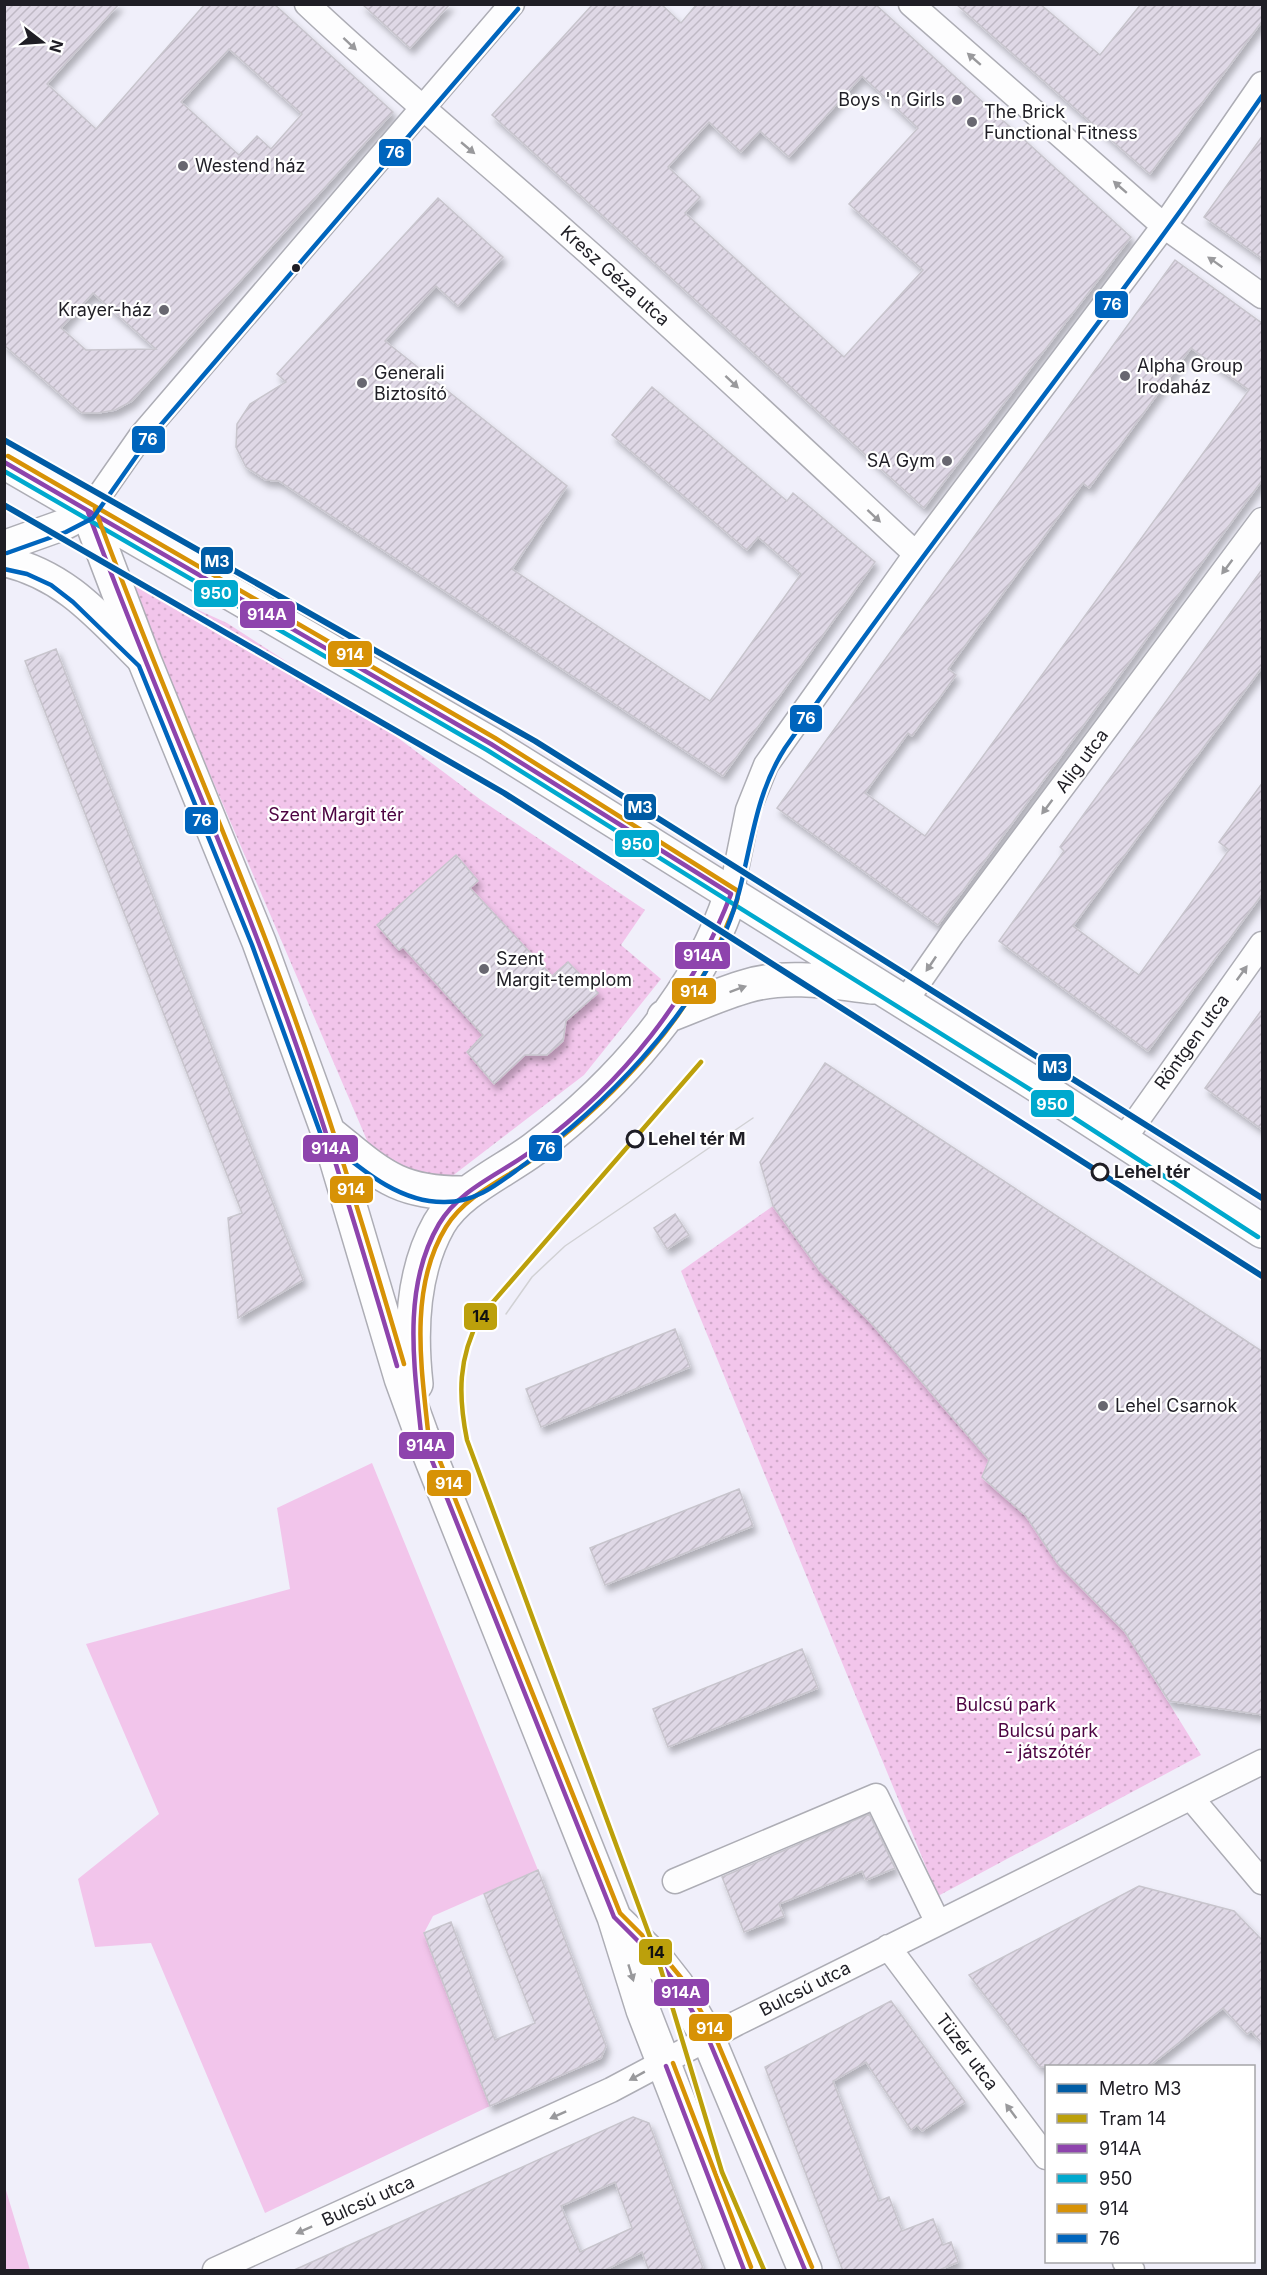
<svg xmlns="http://www.w3.org/2000/svg" width="1267" height="2275" font-family="Inter,sans-serif">
	<defs>
		<pattern id="park-dots" width="8" height="8" patternUnits="userSpaceOnUse" patternTransform="scale(1.5)"><rect width="8" height="8" fill="#f2c5eb"/><path d="M2 2h.1M6 6h.1" fill="none" stroke="#cfa9c9" stroke-width="1.8" stroke-linecap="round"/></pattern>
		<pattern id="building-hatch" width="6" height="6" patternUnits="userSpaceOnUse" patternTransform="scale(1.5)"><rect width="6" height="6" fill="#dfd8e6"/><path d="M-1 1l2-2M0 6l6-6M5 7l2-2" fill="none" stroke="#bfb9c5"/></pattern>
		<filter id="shadow"><feDropShadow dx="3.5" dy="6" stdDeviation="3" flood-color="#0004"/></filter>
	</defs>
	<rect width="100%" height="100%" fill="#f0effa"/>
	<path fill="#f2c5eb" d="M 372,1463 L 538,1870 L 433,1916 L 424,1933 L 490,2106 L 265,2213 L 151,1943 L 95,1947 L 78,1879 L 159,1814 L 86,1644 L 290,1589 L 277,1508 Z
		M 4,2187 L 5,2187 L 30,2270 L 5,2270 Z"/>
	<path fill="url(#park-dots)" d="M 134,581 L 227,623 L 358,708 L 481,800 L 645,910 L 621,945 L 661,979 L 584,1075 L 451,1177 L 408,1182 L 372,1152 L 131,590 Z
		M 773,1206 L 820,1271 L 872,1324 L 989,1460 L 982,1478 L 1026,1516 L 1058,1564 L 1125,1632 L 1201,1755 L 938,1896 L 681,1271 Z"/>
	<path fill="url(#building-hatch)" stroke="#c8c5cd" stroke-width="1.5" fill-rule="evenodd" filter="url(#shadow)" d="M 4,4 L 119,4 L 47,84 L 96,129 L 205,4 L 274,4 L 393,112 L 132,401 L 115,410 L 98,413 L 82,413 L 4,345 ZM 229,49 L 302,114 L 271,149 L 257,136 L 239,155 L 181,102 ZM 93,293 L 156,349 L 86,350 L 61,328 Z
		M 362,4 L 450,4 L 410,48 Z
		M 593,4 L 661,4 L 681,23 L 697,4 L 875,4 L 1131,237 L 924,508 L 492,115 ZM 862,76 L 918,128 L 849,204 L 923,270 L 844,357 L 685,213 L 700,197 L 668,167 L 709,122 L 741,152 L 760,131 L 789,157 Z
		M 956,4 L 1040,4 L 1100,55 L 1141,4 L 1263,4 L 1263,20 L 1150,174 Z
		M 1263,135 L 1263,259 L 1204,217 Z
		M 438,198 L 503,257 L 458,306 L 436,286 L 385,341 L 567,486 L 512,569 L 710,701 L 801,574 L 758,537 L 747,550 L 612,435 L 652,387 L 787,501 L 793,493 L 875,562 L 723,776 L 279,481 L 266,480 L 246,467 L 236,447 L 237,424 L 250,404 L 286,382 L 277,374 Z
		M 1175,260 L 1263,324 L 1263,479 L 938,925 L 777,808 ZM 1191,348 L 1249,390 L 925,836 L 865,793 L 908,733 L 912,736 L 956,675 L 948,669 L 1083,483 L 1089,488 Z
		M 1263,568 L 1263,666 L 1073,926 L 1139,975 L 1229,850 L 1219,842 L 1263,782 L 1263,893 L 1148,1051 L 999,941 L 1064,851 L 1060,847 Z
		M 56,649 L 303,1280 L 238,1318 L 228,1218 L 242,1213 L 25,661 Z
		M 456,855 L 478,881 L 470,888 L 552,976 L 568,962 L 598,993 L 566,1021 L 563,1041 L 547,1055 L 525,1055 L 494,1084 L 467,1052 L 483,1035 L 403,947 L 399,950 L 377,925 Z
		M 1263,1008 L 1263,1130 L 1205,1088 Z
		M 825,1063 L 1263,1352 L 1263,1715 L 1169,1701 L 1125,1632 L 1058,1564 L 1026,1516 L 982,1477 L 989,1460 L 872,1324 L 820,1271 L 773,1206 L 760,1162 Z
		M 675,1214 L 689,1235 L 667,1249 L 654,1228 Z
		M 675,1329 L 690,1367 L 541,1427 L 526,1389 Z
		M 739,1489 L 753,1526 L 605,1585 L 590,1548 Z
		M 802,1649 L 818,1688 L 668,1747 L 653,1709 Z
		M 869,1814 L 895,1868 L 866,1880 L 862,1871 L 779,1904 L 784,1916 L 744,1932 L 722,1877 Z
		M 538,1870 L 606,2046 L 601,2058 L 490,2106 L 424,1933 L 451,1922 L 495,2040 L 535,2023 L 484,1894 Z
		M 1139,1886 L 1234,1911 L 1263,1941 L 1263,2044 L 1251,2031 L 1247,2034 L 1223,2008 L 1148,2067 L 1040,2067 L 969,1975 Z
		M 891,2001 L 965,2102 L 922,2131 L 917,2125 L 911,2130 L 866,2062 L 833,2081 L 879,2201 L 889,2197 L 902,2231 L 933,2219 L 943,2245 L 951,2242 L 958,2262 L 937,2271 L 843,2271 L 765,2067 Z
		M 633,2117 L 649,2123 L 704,2271 L 649,2271 L 642,2252 L 603,2271 L 292,2271 ZM 615,2182 L 632,2228 L 580,2252 L 561,2206 Z"/>
	<g fill="none" stroke-linecap="round" stroke-linejoin="round">
		<g stroke="#adadb5" stroke-width="27">
			<path id="minor" d="M 307,4 C 395,87 489,163 579,244 C 693,345 804,450 916,554
				M 911,4 L 1164,226 L 1262,296
				M 88,512 L 141,436 L 512,4
				M 731,894 L 748,810 L 766,765 L 916,554 L 1164,226 L 1262,84
				M 904,1003 L 952,934 L 1262,520
				M 1123,1140 L 1262,944
				M 1192,1799 L 1262,1882
				M 675,1881 L 876,1796 L 938,1923
				M 888,1947 L 1046,2157
				M 1125,2262 L 1132,2270
				M 215,2270 L 611,2090 L 737,2023 L 1262,1762"/>
		</g>
		<g stroke="#adadb5" stroke-width="33">
			<path id="tertiary" d="M 4,546 L 63,525 L 88,512
				M 4,561 C 68,576 101,619 145,662"/>
		</g>
		<g stroke="#adadb5" stroke-width="36">
			<path id="secondary" d="M 4,462 L 491,744 L 1035,1084 L 1262,1231
				M 88,512 L 145,662 L 259,942 L 328,1132 L 401,1378 L 421,1433 L 614,1917 L 643,2010 L 744,2270
				M 664,1017 C 691,1007 719,994 747,986 C 787,974 831,982 872,987
				M 328,1132 C 379,1173 396,1194 465,1193
				M 416,1384 C 410,1330 412,1272 439,1224 C 458,1191 503,1172 534,1149 C 617,1086 699,995 731,894
				M 617,1921 L 659,1962 L 677,1985 L 708,2038 L 805,2270"/>
		</g>
		<use href="#minor" stroke="#fdfdfe" stroke-width="24"/>
		<use href="#tertiary" stroke="#fdfdfe" stroke-width="30"/>
		<use href="#secondary" stroke="#fdfdfe" stroke-width="33"/>
		<path stroke="#d1d1d4" stroke-width="1.5" d="M 506,1314 L 532,1277 L 565,1246 L 753,1118"/>
		<g stroke="#fff" stroke-width="9">
			<path id="bus-1" d="M 4,462 L 491,744 L 731,894 C 692,997 623,1083 534,1149 C 503,1173 460,1188 439,1224 C 402,1287 414,1364 421,1433 L 614,1917 L 659,1962 L 677,1985 L 708,2038 L 805,2270
				M 88,512 C 141,657 203,797 258,941 C 312,1080 355,1223 397,1366
				M 666,2066 L 744,2270"/>
		</g>
		<g stroke="#fff" stroke-width="9">
			<path id="bus-2" d="M 4,471 L 487,750 L 1031,1090 L 1258,1237"/>
		</g>
		<g stroke="#fff" stroke-width="9">
			<path id="bus-3" d="M 8,456 L 495,738 L 738,891 C 739,902 731,915 727,925 C 692,1017 616,1096 539,1155 C 508,1178 467,1193 446,1227 C 409,1287 421,1365 428,1431 L 620,1913 L 664,1957 L 683,1980 L 714,2034 L 812,2267
				M 95,509 C 148,654 210,795 265,938 C 319,1078 362,1221 404,1364
				M 673,2063 L 751,2267"/>
		</g>
		<g stroke="#fff" stroke-width="9">
			<path id="bus-4" d="M 7,553 L 66,532 L 93,518 L 147,441 L 518,9
				M 4,569 L 27,574 L 51,585 L 73,602 L 139,666 L 252,945 L 321,1135
				M 323,1138 C 358,1166 397,1203 445,1202 C 478,1202 500,1182 525,1164 C 604,1106 690,1020 727,928 C 752,868 748,806 785,748 C 939,527 1109,317 1262,96"/>
		</g>
		<use href="#bus-1" stroke="#8e44ad" stroke-width="4.5"/>
		<use href="#bus-2" stroke="#00a9ce" stroke-width="4.5"/>
		<use href="#bus-3" stroke="#d79206" stroke-width="4.5"/>
		<use href="#bus-4" stroke="#0065bd" stroke-width="4.5"/>
		<g stroke="#fff" stroke-width="9">
			<path id="tram-1" d="M 701,1062 L 480,1317 C 458,1358 458,1395 467,1440 L 656,1953 L 722,2172 L 764,2270"/>
		</g>
		<use href="#tram-1" stroke="#bca00b" stroke-width="4.5"/>
		<g stroke="#fff" stroke-width="10">
			<path id="metro-1" d="M 4,440 L 535,741 L 1262,1198
				M 4,505 L 504,793 L 1262,1276"/>
		</g>
		<use href="#metro-1" stroke="#005ca5" stroke-width="6"/>
	</g>
	<defs><path id="oneway-solid" d="M-6-.8H1V-3.2L6.5 0L1 3.2V.8H-6Z" transform="scale(1.5)"/></defs>
	<g fill="#99999c">
		<use href="#oneway-solid" transform="translate(350 44) rotate(43)"/>
		<use href="#oneway-solid" transform="translate(974 59) rotate(-139)"/>
		<use href="#oneway-solid" transform="translate(468 148) rotate(40)"/>
		<use href="#oneway-solid" transform="translate(1120 187) rotate(-139)"/>
		<use href="#oneway-solid" transform="translate(1215 262) rotate(-145)"/>
		<use href="#oneway-solid" transform="translate(732 382) rotate(43)"/>
		<use href="#oneway-solid" transform="translate(874 516) rotate(43)"/>
		<use href="#oneway-solid" transform="translate(1227 567) rotate(127)"/>
		<use href="#oneway-solid" transform="translate(1047 807) rotate(127)"/>
		<use href="#oneway-solid" transform="translate(931 964) rotate(124)"/>
		<use href="#oneway-solid" transform="translate(1242 973) rotate(-54)"/>
		<use href="#oneway-solid" transform="translate(738 989) rotate(-20)"/>
		<use href="#oneway-solid" transform="translate(631 1973) rotate(73)"/>
		<use href="#oneway-solid" transform="translate(637 2076) rotate(151)"/>
		<use href="#oneway-solid" transform="translate(1011 2111) rotate(-127)"/>
		<use href="#oneway-solid" transform="translate(558 2115) rotate(156)"/>
		<use href="#oneway-solid" transform="translate(304 2230) rotate(156)"/>
	</g>
	<g fill="#686770" stroke="#fff" stroke-width="2">
		<circle cx="957" cy="100" r="6"/>
		<circle cx="972" cy="122" r="6"/>
		<circle cx="183" cy="166" r="6"/>
		<circle cx="164" cy="310" r="6"/>
		<circle cx="1125" cy="376" r="6"/>
		<circle cx="362" cy="383" r="6"/>
		<circle cx="947" cy="461" r="6"/>
		<circle cx="484" cy="969" r="6"/>
		<circle cx="1103" cy="1406" r="6"/>
	</g>
	<circle fill="#1f1e25" stroke="#fff" stroke-width="2" cx="296" cy="268" r="5"/>
	<g fill="#fff" stroke="#1f1e25" stroke-width="3">
		<circle cx="635" cy="1139" r="8"/>
		<circle cx="1100" cy="1172" r="8"/>
	</g>
	<g text-anchor="middle" stroke-width="4.5" stroke-linejoin="round" paint-order="stroke">
		<g font-size="18" fill="#1f1e25" stroke="#fff" text-anchor="start">
			<text x="945" y="106" text-anchor="end">Boys 'n Girls</text>
			<text x="984" y="118">The Brick<tspan x="984" dy="21">Functional Fitness</tspan></text>
			<text x="195" y="172">Westend ház</text>
			<text x="152" y="316" text-anchor="end">Krayer-ház</text>
			<text x="1137" y="372">Alpha Group<tspan x="1137" dy="21">Irodaház</tspan></text>
			<text x="374" y="379">Generali<tspan x="374" dy="21">Biztosító</tspan></text>
			<text x="935" y="467" text-anchor="end">SA Gym</text>
			<text x="496" y="965">Szent<tspan x="496" dy="21">Margit-templom</tspan></text>
			<text x="1115" y="1412">Lehel Csarnok</text>
		</g>
		<g font-size="18" fill="#1f1e25" stroke="#fff">
			<text transform="translate(615 276) rotate(42)" y="6">Kresz Géza utca</text>
			<text transform="translate(1082 761) rotate(-53)" y="6">Alig utca</text>
			<text transform="translate(1192 1042) rotate(-54)" y="6">Röntgen utca</text>
			<text transform="translate(805 1989) rotate(-27)" y="6">Bulcsú utca</text>
			<text transform="translate(967 2052) rotate(53)" y="6">Tüzér utca</text>
			<text transform="translate(368 2201) rotate(-24)" y="6">Bulcsú utca</text>
		</g>
		<g font-size="18" fill="#4d0442" stroke="#fff">
			<text x="336" y="821">Szent Margit tér</text>
			<text x="1006" y="1711">Bulcsú park</text>
			<text x="1048" y="1737">Bulcsú park<tspan x="1048" dy="21">- játszótér</tspan></text>
		</g>
		<g font-size="18" font-weight="bold" fill="#1f1e25" stroke="#fff" text-anchor="start">
			<text x="648" y="1145">Lehel tér M</text>
			<text x="1114" y="1178">Lehel tér</text>
		</g>
	</g>
	<g stroke="#fff" stroke-width="2">
		<rect x="378" y="138" width="34" height="29" rx="6" fill="#0065bd"/>
		<rect x="1094" y="290" width="35" height="29" rx="6" fill="#0065bd"/>
		<rect x="131" y="425" width="35" height="29" rx="6" fill="#0065bd"/>
		<rect x="200" y="546" width="34" height="29" rx="6" fill="#005ca5"/>
		<rect x="193" y="579" width="46" height="29" rx="6" fill="#00a9ce"/>
		<rect x="239" y="600" width="57" height="29" rx="6" fill="#8e44ad"/>
		<rect x="327" y="640" width="46" height="28" rx="6" fill="#d79206"/>
		<rect x="789" y="704" width="34" height="29" rx="6" fill="#0065bd"/>
		<rect x="623" y="793" width="34" height="28" rx="6" fill="#005ca5"/>
		<rect x="184" y="806" width="35" height="29" rx="6" fill="#0065bd"/>
		<rect x="614" y="829" width="46" height="29" rx="6" fill="#00a9ce"/>
		<rect x="674" y="941" width="57" height="29" rx="6" fill="#8e44ad"/>
		<rect x="671" y="977" width="46" height="28" rx="6" fill="#d79206"/>
		<rect x="1037" y="1053" width="35" height="29" rx="6" fill="#005ca5"/>
		<rect x="1030" y="1089" width="45" height="29" rx="6" fill="#00a9ce"/>
		<rect x="528" y="1134" width="35" height="28" rx="6" fill="#0065bd"/>
		<rect x="302" y="1134" width="57" height="29" rx="6" fill="#8e44ad"/>
		<rect x="329" y="1175" width="45" height="29" rx="6" fill="#d79206"/>
		<rect x="463" y="1302" width="35" height="29" rx="6" fill="#bca00b"/>
		<rect x="398" y="1431" width="57" height="29" rx="6" fill="#8e44ad"/>
		<rect x="426" y="1469" width="46" height="28" rx="6" fill="#d79206"/>
		<rect x="638" y="1938" width="35" height="28" rx="6" fill="#bca00b"/>
		<rect x="653" y="1978" width="57" height="29" rx="6" fill="#8e44ad"/>
		<rect x="688" y="2013" width="45" height="29" rx="6" fill="#d79206"/>
	</g>
	<g font-size="16" text-anchor="middle" font-weight="bold" fill="#fff">
		<text x="395" y="158">76</text>
		<text x="1112" y="310">76</text>
		<text x="148" y="445">76</text>
		<text x="217" y="567">M3</text>
		<text x="216" y="599">950</text>
		<text x="267" y="620">914A</text>
		<text x="350" y="660">914</text>
		<text x="806" y="724">76</text>
		<text x="640" y="813">M3</text>
		<text x="202" y="826">76</text>
		<text x="637" y="850">950</text>
		<text x="703" y="961">914A</text>
		<text x="694" y="997">914</text>
		<text x="1055" y="1073">M3</text>
		<text x="1052" y="1110">950</text>
		<text x="546" y="1154">76</text>
		<text x="331" y="1154">914A</text>
		<text x="351" y="1195">914</text>
		<text x="426" y="1451">914A</text>
		<text x="449" y="1489">914</text>
		<text x="681" y="1998">914A</text>
		<text x="710" y="2034">914</text>
	</g>
	<g font-size="16" text-anchor="middle" font-weight="bold" fill="#111">
		<text x="481" y="1322">14</text>
		<text x="656" y="1958">14</text>
	</g>
	<rect width="1267" height="2275" fill="none" stroke="#1f1e25" stroke-width="12"/>
	<rect x="1045" y="2065" width="210" height="198" fill="#ffffff" stroke="#a5a5a8" stroke-width="1.5"/>
	<rect x="1057" y="2084" width="30" height="9" fill="#005ca5" stroke="#a5a5a8" stroke-width="1.5"/>
	<text x="1099" y="2095" font-size="18" fill="#1f1e25">Metro M3</text>
	<rect x="1057" y="2114" width="30" height="9" fill="#bca00b" stroke="#a5a5a8" stroke-width="1.5"/>
	<text x="1099" y="2125" font-size="18" fill="#1f1e25">Tram 14</text>
	<rect x="1057" y="2144" width="30" height="9" fill="#8e44ad" stroke="#a5a5a8" stroke-width="1.5"/>
	<text x="1099" y="2155" font-size="18" fill="#1f1e25">914A</text>
	<rect x="1057" y="2174" width="30" height="9" fill="#00a9ce" stroke="#a5a5a8" stroke-width="1.5"/>
	<text x="1099" y="2185" font-size="18" fill="#1f1e25">950</text>
	<rect x="1057" y="2204" width="30" height="9" fill="#d79206" stroke="#a5a5a8" stroke-width="1.5"/>
	<text x="1099" y="2215" font-size="18" fill="#1f1e25">914</text>
	<rect x="1057" y="2234" width="30" height="9" fill="#0065bd" stroke="#a5a5a8" stroke-width="1.5"/>
	<text x="1099" y="2245" font-size="18" fill="#1f1e25">76</text>
	<g transform="translate(42 42) rotate(107)" stroke="#ffffff" stroke-width="4.5" paint-order="stroke">
	<path d="M0-4.5L10 22L0 15L-10 22Z" fill="#1f1e25"/>
	<text y="-9" font-size="16" font-weight="bold" text-anchor="middle" fill="#1f1e25">N</text>
	</g>
</svg>
